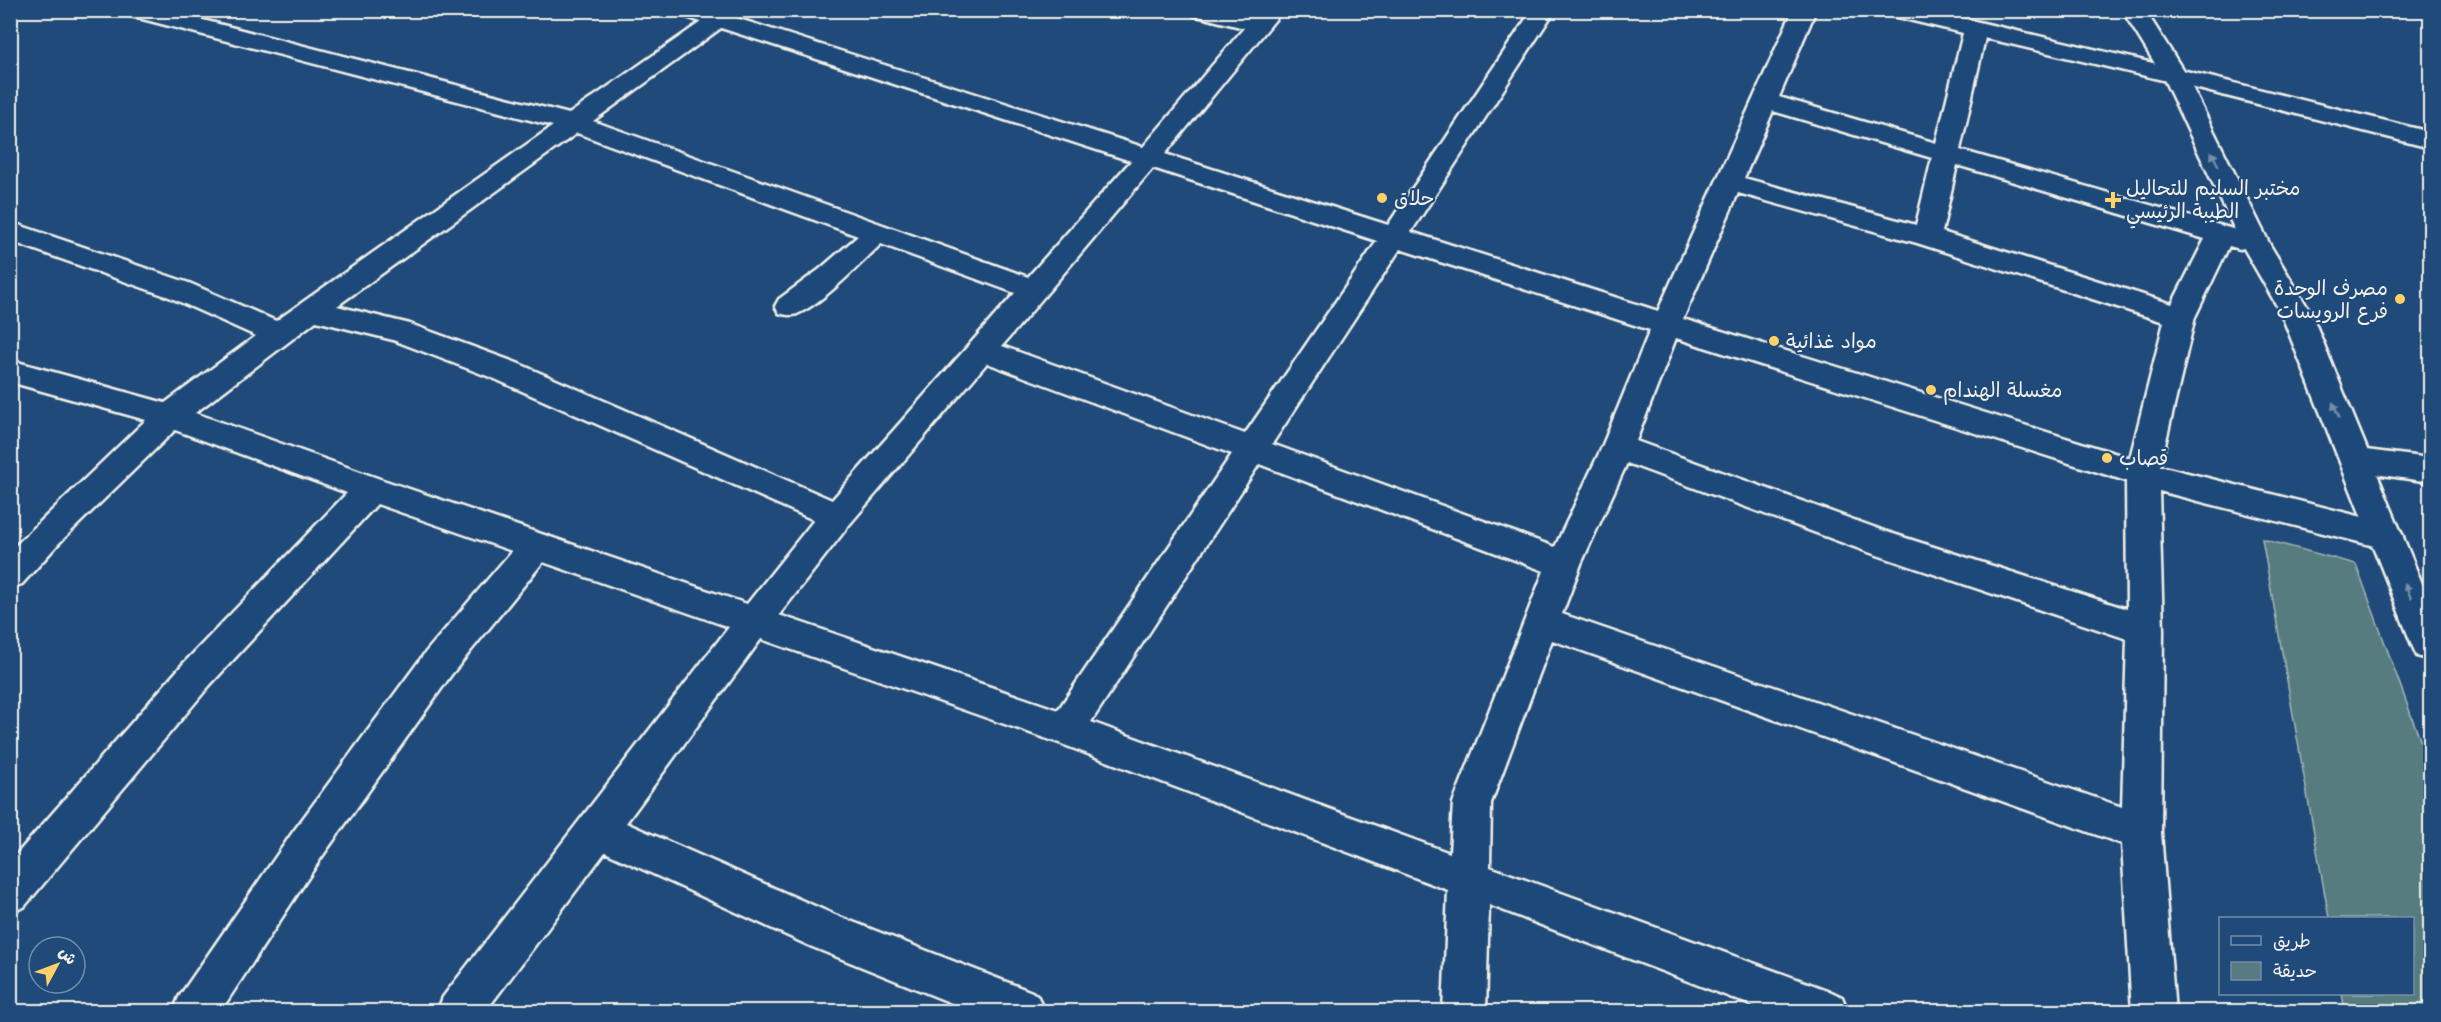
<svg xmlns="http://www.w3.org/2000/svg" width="2441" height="1022" font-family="Mali,'Playpen Sans Arabic',sans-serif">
	<rect width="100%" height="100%" fill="#1f4a7a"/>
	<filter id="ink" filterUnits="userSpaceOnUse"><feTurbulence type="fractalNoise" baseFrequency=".0167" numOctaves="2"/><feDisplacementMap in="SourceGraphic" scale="12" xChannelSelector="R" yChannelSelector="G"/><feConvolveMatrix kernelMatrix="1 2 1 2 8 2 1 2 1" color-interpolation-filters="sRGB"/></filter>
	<g filter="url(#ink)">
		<path fill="#577b80" stroke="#a6b6b4" stroke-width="1.5" d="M 2262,539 L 2356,564 L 2430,767 L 2430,1011 L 2345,1011 L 2342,994 L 2412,994 L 2412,918 L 2329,918 Z"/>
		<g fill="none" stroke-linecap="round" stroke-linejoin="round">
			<g stroke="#f4f1e8" stroke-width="5">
				<path id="minor" d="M 124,10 L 164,10 L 569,114 L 701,22 L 680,15 L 677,10 L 743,10 L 736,18 L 1143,147 L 1244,28 L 1193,15 L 1190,10 L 1230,10 L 1254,17 L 1259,10 L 1283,10 L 1165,154 L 1388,225 L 1532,10 L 1555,10 L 1411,232 L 1658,311 L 1793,10 L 1816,10 L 1779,97 L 1936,143 L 1963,33 L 1888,15 L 1885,10 L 1928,10 L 2174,68 L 2430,132 L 2430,148 L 2171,82 L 1985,38 L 1960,150 L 2250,234 L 2254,240 L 2250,246 L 2240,249 L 2229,246 L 2195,317 L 2160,466 L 2386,523 L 2398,527 L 2403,536 L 2398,545 L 2386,549 L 2159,491 L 2163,630 L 2161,832 L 2175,1012 L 2132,1012 L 2122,844 L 1552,640 L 1491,803 L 1490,867 L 1827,990 L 1842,997 L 1848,1012 L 1769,1012 L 1489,905 L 1486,1012 L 1443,1012 L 1448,890 L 1059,743 L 761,639 L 626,823 L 835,915 L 1032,992 L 1038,997 L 1044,1012 L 974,1012 L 810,946 L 605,852 L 485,1012 L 437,1012 L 443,997 L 729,627 L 543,562 L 451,675 L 321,858 L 220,1012 L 173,1012 L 179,997 L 293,832 L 425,653 L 512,551 L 377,504 L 209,686 L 24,907 L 10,912 L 10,862 L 183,664 L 347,493 L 175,430 L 59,543 L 22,584 L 10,588 L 10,551 L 146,420 L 10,382 L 10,360 L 165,403 L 256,336 L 169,297 L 10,241 L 10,222 L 189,283 L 276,321 L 553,126 L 127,15 ZM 721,28 L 1131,161 L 1028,277 L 593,121 ZM 1773,111 L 1932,158 L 1916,225 L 1744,178 ZM 577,133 L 858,236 L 820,269 L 779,299 L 775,306 L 779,313 C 786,315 790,316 797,314 C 823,303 860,264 881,244 L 1015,293 L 832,500 L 517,363 L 410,324 L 337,306 ZM 1957,165 L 2205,239 L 2172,304 L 1942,232 ZM 1153,168 L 1377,241 L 1245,434 L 1002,346 ZM 1738,193 L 1917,243 L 2164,322 L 2130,458 L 1683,319 ZM 1400,249 L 1650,330 L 1602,447 L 1555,547 L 1272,444 ZM 316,321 L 393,340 L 495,379 L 814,520 L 747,604 L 383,480 L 195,413 ZM 1676,338 L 2126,481 L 2127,609 L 1887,532 L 1636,441 ZM 987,363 L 1232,454 L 1058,710 L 779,615 L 849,525 ZM 1627,463 L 1865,551 L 2127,639 L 2122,807 L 1562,614 L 1581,564 ZM 1259,464 L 1544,571 L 1453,803 L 1450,853 L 1091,722 Z
					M 2358,449 L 2430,458 L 2430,482 L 2347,470 L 2342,461 L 2347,452 Z"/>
			</g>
			<g stroke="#f4f1e8" stroke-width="5">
				<path id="tertiary" d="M 2122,10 L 2145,10 L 2186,75 L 2270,245 L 2311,313 L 2430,603 L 2430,660 L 2417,656 L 2412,645 L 2281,313 L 2242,245 L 2162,75 Z"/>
			</g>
			<use href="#minor" fill="#1f4a7a" fill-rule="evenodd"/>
			<use href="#tertiary" fill="#1f4a7a" fill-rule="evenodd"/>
		</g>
		<defs><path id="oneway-solid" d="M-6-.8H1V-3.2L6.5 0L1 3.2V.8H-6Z" transform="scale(1.5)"/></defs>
		<g fill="#748da6">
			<use href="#oneway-solid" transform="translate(2215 159) rotate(-116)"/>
			<use href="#oneway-solid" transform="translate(2336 410) rotate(-113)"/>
			<use href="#oneway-solid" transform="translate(2408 591) rotate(-112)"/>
		</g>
	</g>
	<g fill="#ffd166" stroke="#1f4a7a" stroke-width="2">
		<circle cx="1382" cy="198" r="6"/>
		<path d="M2110 191h6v6h6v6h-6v6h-6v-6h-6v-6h6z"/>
		<circle cx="2400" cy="299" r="6"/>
		<circle cx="1774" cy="341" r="6"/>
		<circle cx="1931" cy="390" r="6"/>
		<circle cx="2107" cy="458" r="6"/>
	</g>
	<g text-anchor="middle" stroke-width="4.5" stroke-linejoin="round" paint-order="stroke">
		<g font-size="20" fill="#f4f1e8" stroke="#1f4a7a" text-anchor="start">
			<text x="2126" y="195">مختبر السليم للتحاليل<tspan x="2126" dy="23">الطيبة الرئيسي</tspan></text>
			<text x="1394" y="205">حلاق</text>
			<text x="2388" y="295" text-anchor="end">مصرف الوحدة<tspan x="2388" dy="23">فرع الرويسات</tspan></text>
			<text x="1786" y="348">مواد غذائية</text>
			<text x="1943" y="397">مغسلة الهندام</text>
			<text x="2119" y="465">قصاب</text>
		</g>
	</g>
	<rect width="2441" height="1022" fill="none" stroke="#1f4a7a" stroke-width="36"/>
	<rect x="18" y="18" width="2405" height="986" fill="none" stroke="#f4f1e8" stroke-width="2" filter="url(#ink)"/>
	<rect x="2219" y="917" width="195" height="78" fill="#1f4a7a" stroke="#748da6" stroke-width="1.5"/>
	<rect x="2231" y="936" width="30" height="9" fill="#1f4a7a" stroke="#748da6" stroke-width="1.5"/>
	<text x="2273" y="947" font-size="18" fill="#f4f1e8">طريق</text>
	<rect x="2231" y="962" width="30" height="18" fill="#577b80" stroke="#748da6" stroke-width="1.5"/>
	<text x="2273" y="977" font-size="18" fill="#f4f1e8">حديقة</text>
	<g transform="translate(57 965) rotate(49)"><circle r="28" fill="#1f4a7a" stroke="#748da6" stroke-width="1.5"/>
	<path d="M0-4.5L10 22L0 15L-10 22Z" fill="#ffd166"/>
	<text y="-9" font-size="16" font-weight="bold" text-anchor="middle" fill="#f4f1e8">ش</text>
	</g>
</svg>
